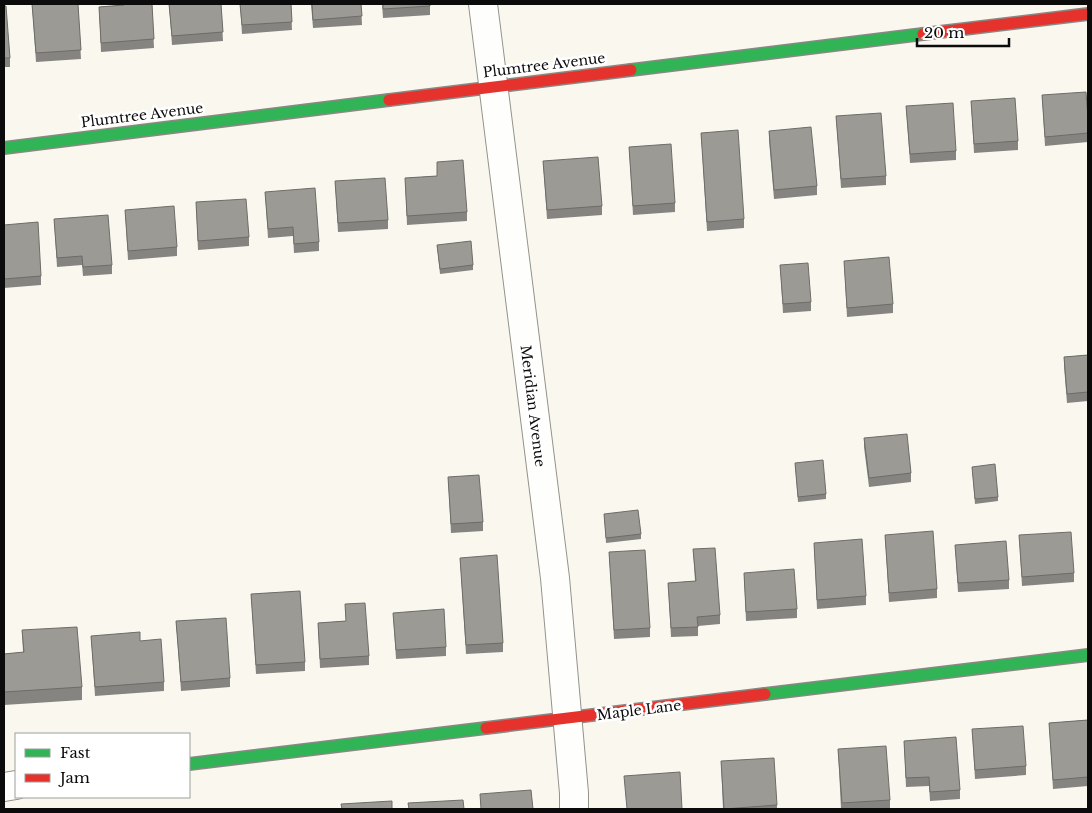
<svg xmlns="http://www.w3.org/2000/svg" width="1092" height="813" font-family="'Libre Baskerville',serif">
	<rect width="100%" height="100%" fill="#faf8ee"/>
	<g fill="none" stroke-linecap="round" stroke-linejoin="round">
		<g stroke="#93928d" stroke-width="30">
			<path id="street" d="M 483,4 L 555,578 L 574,793 L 574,809
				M 4,787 L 16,785"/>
		</g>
		<g stroke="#898884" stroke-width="14">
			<path id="fast" d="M 631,70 L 923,34
				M 4,148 L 389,100
				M 765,694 L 1088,655
				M 189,764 L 486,728"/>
		</g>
		<g stroke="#898884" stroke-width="14">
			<path id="jam" d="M 923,34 L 1088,14
				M 389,100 L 631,70
				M 486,728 L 765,694"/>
		</g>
		<use href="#street" stroke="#fefefc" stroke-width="28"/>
		<use href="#fast" stroke="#30b455" stroke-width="11"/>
		<use href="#jam" stroke="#e5322d" stroke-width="11"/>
	</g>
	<path fill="#868480" d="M 32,4 L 78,4 L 81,59 L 36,62 Z
		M 123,4 L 152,4 L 154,48 L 101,52 L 99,7 L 124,5 Z
		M 169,4 L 221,4 L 223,41 L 172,45 Z
		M 240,4 L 291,4 L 292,30 L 242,34 Z
		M 311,4 L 361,4 L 362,25 L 313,28 Z
		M 382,4 L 430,4 L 430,15 L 383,18 Z
		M 4,6 L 10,58 L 10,67 L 4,67 Z
		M 1042,95 L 1088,118 L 1088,142 L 1045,146 Z
		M 971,101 L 1018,141 L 1018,150 L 974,153 Z
		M 906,106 L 956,151 L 956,160 L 910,163 Z
		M 836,116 L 886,176 L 886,185 L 841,188 Z
		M 769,131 L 817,186 L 817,195 L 774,199 L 769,140 Z
		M 701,133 L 744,219 L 744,228 L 707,231 Z
		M 629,147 L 675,203 L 675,212 L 633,215 Z
		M 543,161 L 602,206 L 602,215 L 547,219 Z
		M 437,162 L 467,212 L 467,221 L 407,225 L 405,178 L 437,176 Z
		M 335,181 L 388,220 L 388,229 L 338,232 Z
		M 265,192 L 319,242 L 319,251 L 294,253 L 293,236 L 268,238 Z
		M 196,202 L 249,237 L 249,246 L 198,250 Z
		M 125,210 L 177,247 L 177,256 L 128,260 Z
		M 54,219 L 112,265 L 112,274 L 83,276 L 82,265 L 57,267 Z
		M 4,225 L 41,276 L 41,285 L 4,288 Z
		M 437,245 L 473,265 L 473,270 L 440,274 Z
		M 844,261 L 893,304 L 893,313 L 847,317 Z
		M 780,265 L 811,302 L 811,311 L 783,313 Z
		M 1088,355 L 1088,401 L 1067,403 L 1064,366 L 1064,357 Z
		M 864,438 L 911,473 L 911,482 L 869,487 L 864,447 Z
		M 795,463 L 826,494 L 826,499 L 798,502 Z
		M 972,467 L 998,497 L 998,501 L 975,504 Z
		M 448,477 L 483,522 L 483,531 L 451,533 Z
		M 604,514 L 641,534 L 641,539 L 606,543 Z
		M 885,535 L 937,589 L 937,598 L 889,602 Z
		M 1019,535 L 1074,573 L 1074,582 L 1022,586 Z
		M 814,543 L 866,596 L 866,605 L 817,609 Z
		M 955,545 L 1009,580 L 1009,589 L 958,592 Z
		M 693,549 L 720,615 L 720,624 L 698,626 L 698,636 L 671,637 L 668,583 L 695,581 Z
		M 609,552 L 650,628 L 650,637 L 614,639 Z
		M 460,558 L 503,643 L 503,652 L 466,654 Z
		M 744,573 L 797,609 L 797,618 L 746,621 Z
		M 251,594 L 305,662 L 305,671 L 256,674 Z
		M 345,604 L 369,656 L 369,665 L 320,668 L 318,623 L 346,621 Z
		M 393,613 L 446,647 L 446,656 L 396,659 Z
		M 176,621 L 230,678 L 230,687 L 181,691 Z
		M 22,630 L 82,687 L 82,700 L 4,705 L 4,654 L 23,652 Z
		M 91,636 L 140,641 L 164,682 L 164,691 L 95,696 Z
		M 1088,720 L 1088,786 L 1053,789 L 1049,723 Z
		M 972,729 L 1026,766 L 1026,775 L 975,779 Z
		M 904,741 L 960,790 L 960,799 L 930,801 L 929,786 L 906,787 Z
		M 838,749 L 890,800 L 890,809 L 841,809 Z
		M 721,761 L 777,805 L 777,809 L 723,809 Z"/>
	<path fill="#9c9a95" stroke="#6d6c68" d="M 32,4 L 78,4 L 81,50 L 36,53 Z
		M 124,4 L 152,4 L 154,39 L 101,43 L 99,7 L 124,5 Z
		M 169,4 L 221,4 L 223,32 L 172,36 Z
		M 240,4 L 291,4 L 292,22 L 242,25 Z
		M 312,4 L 361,4 L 362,16 L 313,20 Z
		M 383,4 L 430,4 L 430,6 L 383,9 Z
		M 4,6 L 6,6 L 10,58 L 4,58 Z
		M 1086,92 L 1088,118 L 1088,133 L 1045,137 L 1042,95 Z
		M 1015,98 L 1018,141 L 974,144 L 971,101 Z
		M 953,103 L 956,151 L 910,154 L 906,106 Z
		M 881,113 L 886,176 L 841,179 L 836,116 Z
		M 811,127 L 817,186 L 774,190 L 769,131 Z
		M 738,130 L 744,219 L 707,222 L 701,133 Z
		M 671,144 L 675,203 L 633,206 L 629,147 Z
		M 598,157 L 602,206 L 547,210 L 543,161 Z
		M 463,160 L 467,212 L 407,216 L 405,178 L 437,176 L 437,162 Z
		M 385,178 L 388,220 L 338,223 L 335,181 Z
		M 315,188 L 319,242 L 294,244 L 293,227 L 268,229 L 265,192 Z
		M 246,199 L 249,237 L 198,241 L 196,202 Z
		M 174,206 L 177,247 L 128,251 L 125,210 Z
		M 108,215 L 112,265 L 83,267 L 82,256 L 57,258 L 54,219 Z
		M 38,222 L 41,276 L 4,279 L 4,225 Z
		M 471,241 L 473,265 L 440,269 L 437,245 Z
		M 889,257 L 893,304 L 847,308 L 844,261 Z
		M 808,263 L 811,302 L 783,304 L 780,265 Z
		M 1088,355 L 1088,392 L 1067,394 L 1064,357 Z
		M 907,434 L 911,473 L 869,478 L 864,438 Z
		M 823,460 L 826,494 L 798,497 L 795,463 Z
		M 995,464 L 998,497 L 975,499 L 972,467 Z
		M 479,475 L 483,522 L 451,524 L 448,477 Z
		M 638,510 L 641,534 L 606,538 L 604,514 Z
		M 933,531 L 937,589 L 889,593 L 885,535 Z
		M 1071,532 L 1074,573 L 1022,577 L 1019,535 Z
		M 862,539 L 866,596 L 817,600 L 814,543 Z
		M 1006,541 L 1009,580 L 958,583 L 955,545 Z
		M 715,548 L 720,615 L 697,617 L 698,627 L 671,628 L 668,583 L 696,581 L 693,549 Z
		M 645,550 L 650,628 L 614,630 L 609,552 Z
		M 497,555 L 503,643 L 466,645 L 460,558 Z
		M 794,569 L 797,609 L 746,612 L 744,573 Z
		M 300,591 L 305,662 L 256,665 L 251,594 Z
		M 365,603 L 369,656 L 320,659 L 318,623 L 346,621 L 345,604 Z
		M 444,609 L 446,647 L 396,650 L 393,613 Z
		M 226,618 L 230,678 L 181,682 L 176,621 Z
		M 77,627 L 82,687 L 4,692 L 4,654 L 24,652 L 22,630 Z
		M 140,632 L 140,641 L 161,639 L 164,682 L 95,687 L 91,636 Z
		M 1088,720 L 1088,777 L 1053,780 L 1049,723 Z
		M 1023,726 L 1026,766 L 975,770 L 972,729 Z
		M 956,737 L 960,790 L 930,792 L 929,777 L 906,778 L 904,741 Z
		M 886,746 L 890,800 L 842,803 L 838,749 Z
		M 774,758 L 777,805 L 724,809 L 721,761 Z
		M 680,772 L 682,809 L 627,809 L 624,776 Z
		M 531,790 L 533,809 L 481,809 L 480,794 Z
		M 463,800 L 464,809 L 409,809 L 408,803 Z
		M 392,801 L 392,809 L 342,809 L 341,804 Z"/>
	<g text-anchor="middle" stroke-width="5" stroke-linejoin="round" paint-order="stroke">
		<g font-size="14" fill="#0b0b0b" stroke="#fff">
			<text transform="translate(544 65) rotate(-7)" y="5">Plumtree Avenue</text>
			<text transform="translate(142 115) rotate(-7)" y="5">Plumtree Avenue</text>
			<text transform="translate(533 406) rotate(83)" y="5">Meridian Avenue</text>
			<text transform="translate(639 710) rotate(-7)" y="5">Maple Lane</text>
		</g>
	</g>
	<rect width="1092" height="813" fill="none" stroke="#0b0b0b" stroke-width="10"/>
	<rect x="15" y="733" width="175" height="65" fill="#ffffff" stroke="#9d9d9d"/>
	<rect x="25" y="749" width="25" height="8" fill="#30b455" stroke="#9d9d9d"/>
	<text x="60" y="758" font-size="15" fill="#0b0b0b">Fast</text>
	<rect x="25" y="774" width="25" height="8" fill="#e5322d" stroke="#9d9d9d"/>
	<text x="60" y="783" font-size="15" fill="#0b0b0b">Jam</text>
	<path d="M917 38v8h92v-8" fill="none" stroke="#0b0b0b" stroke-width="2.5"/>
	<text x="924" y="38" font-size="15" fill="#0b0b0b" stroke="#ffffff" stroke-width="4" paint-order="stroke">20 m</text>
</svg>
